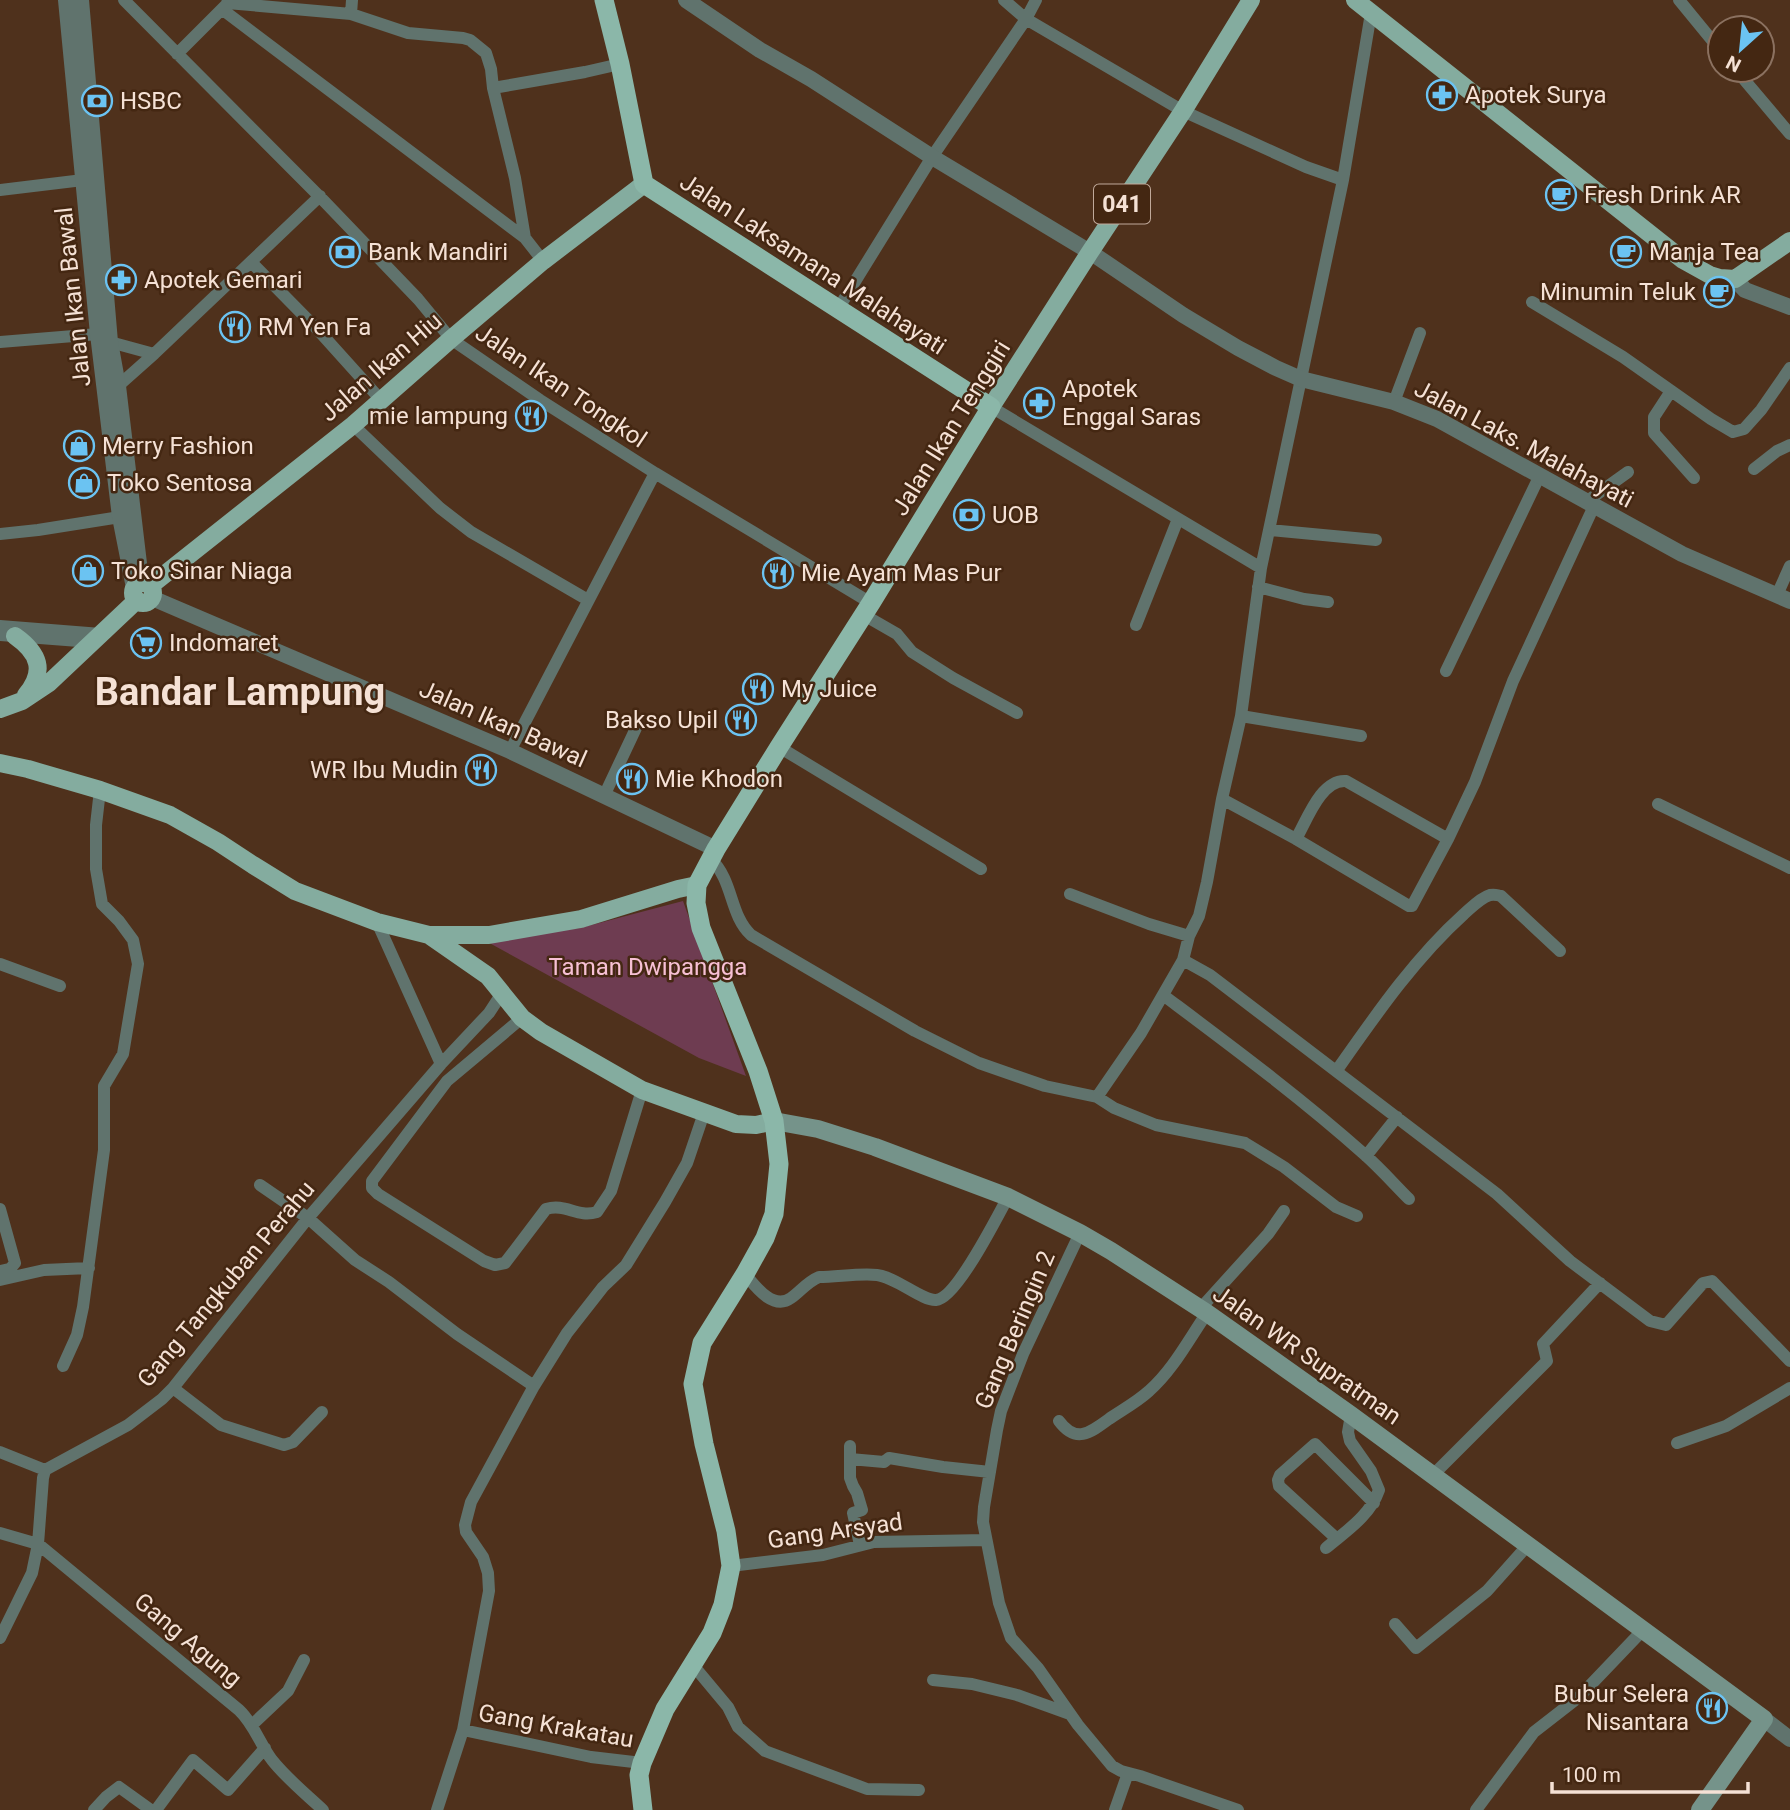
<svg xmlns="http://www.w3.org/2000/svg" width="1790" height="1810" font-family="Roboto,sans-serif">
	<rect width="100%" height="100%" fill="#4f311c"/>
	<path fill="#6e3c51" d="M 683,901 L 746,1076 L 699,1058 L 482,939 L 580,928 Z"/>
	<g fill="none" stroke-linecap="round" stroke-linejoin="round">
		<path stroke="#60736d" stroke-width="12" d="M 124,0 L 323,200 L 418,299 L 451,339 L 540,400 L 655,473 L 871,603
			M 1004,0 L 1026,19 L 1183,111 L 1306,167 L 1343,180
			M 1679,0 L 1720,50
			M 227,3 L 351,14 L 408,33 L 463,38 L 470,40 L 486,53 L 491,69 L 493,88 L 515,178 L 525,238
			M 223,10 L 525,238 L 543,261
			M 351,14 L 352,0
			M 177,54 L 226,5
			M 1736,70 L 1790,134
			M 493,88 L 585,72 L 620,64
			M 0,190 L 83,180
			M 251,262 L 318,330 L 381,400
			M 1532,302 L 1623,357 L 1711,419 L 1733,432 L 1744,429 L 1761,410 L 1790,368
			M 838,309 L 932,157 L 1026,19 L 1036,0
			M 0,342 L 98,334
			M 110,342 L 154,354
			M 118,386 L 154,354 L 320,196
			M 1671,391 L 1654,417 L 1654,433 L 1694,478
			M 1394,402 L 1420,333
			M 991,407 L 1261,568
			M 353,425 L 440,508 L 471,532 L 588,600
			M 1754,469 L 1777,451 L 1790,445
			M 1586,502 L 1628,472
			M 1269,530 L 1376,540
			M 0,534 L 38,530 L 120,517
			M 1258,587 L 1304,599 L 1328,602
			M 1777,595 L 1790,566
			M 864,615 L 897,634 L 912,652 L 953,678 L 1017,713
			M 1136,625 L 1178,519
			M 0,626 L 101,634
			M 0,635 L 92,642
			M 1446,671 L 1540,475
			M 1241,716 L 1361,736
			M 779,747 L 981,869
			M 510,751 L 655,473
			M 604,796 L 637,726
			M 1222,799 L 1296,839 L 1409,906 L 1412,906 L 1448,839 L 1475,782 L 1513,681 L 1594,506
			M 1658,804 L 1790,868
			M 1296,839 C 1307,820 1321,779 1346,781 L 1448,839
			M 711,859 C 734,882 729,914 751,935 L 915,1031 L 979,1063 L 1045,1086 L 1097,1097 L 1114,1108 L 1156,1125 L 1245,1143 L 1284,1167 L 1336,1207 L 1357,1216
			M 1070,894 L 1149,924 L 1189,936
			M 377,922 L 441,1064
			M 1183,960 L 1210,975 L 1497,1194 L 1570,1261 L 1650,1321 L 1666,1325 L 1703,1283 L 1712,1281 L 1790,1361
			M 0,964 L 60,986
			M 1163,995 C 1231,1046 1300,1097 1364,1154 C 1380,1168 1394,1184 1409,1199
			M 522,1018 L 447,1081 L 372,1181 L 372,1188 L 378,1194 L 484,1261 L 495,1265 L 505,1263 L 546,1209 C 566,1203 577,1218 597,1212 L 611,1191 L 642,1090
			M 1337,1070 C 1375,1016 1414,959 1464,914 C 1471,908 1480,898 1490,895 C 1495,894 1496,895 1501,896 L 1560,951
			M 1097,1097 L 1141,1033 L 1183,960 L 1189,936 L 1199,916 L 1207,882 L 1222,799 L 1241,716 L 1261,568 L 1343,180 L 1371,13
			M 1366,1156 L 1397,1117
			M 260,1185 L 308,1218 L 355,1260 L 389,1282 L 457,1334 L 534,1386
			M 0,1209 L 15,1263 L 10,1269 L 0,1271
			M 1080,1233 L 1023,1354 L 1001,1411 L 997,1430 L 984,1507 L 983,1522 L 999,1603 L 1011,1638 L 1038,1668 L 1078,1725 L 1112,1766 L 1121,1771 L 1140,1776 L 1238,1810
			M 745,1274 C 755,1286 773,1311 791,1298 C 801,1291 807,1282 819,1277 C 837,1277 860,1273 877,1275 C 896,1277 922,1301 936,1300 C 956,1299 997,1217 1008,1197
			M 0,1280 L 44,1270 L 89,1268
			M 1200,1309 L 1268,1234 L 1284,1211
			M 63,1366 L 77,1335 L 83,1307 L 104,1150 L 104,1086 L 123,1054 L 138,964 L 133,940 L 119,921 L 102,904 L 96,869 L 96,825 L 100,790
			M 173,1388 L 221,1425 L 284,1445 L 293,1442 L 322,1412
			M 1059,1421 C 1076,1444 1090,1433 1109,1419 C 1122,1410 1137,1402 1149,1391 C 1173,1370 1189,1339 1207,1313
			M 1677,1443 L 1726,1426 L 1790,1388
			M 850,1446 L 850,1478 L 853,1486 L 857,1493 L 862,1510 L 853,1513 L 860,1545
			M 0,1452 L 45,1470
			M 850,1459 L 884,1462 L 889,1458 L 943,1467 L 990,1472
			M 1433,1475 L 1547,1361 L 1543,1344 L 1600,1283
			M 0,1533 L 38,1544 L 239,1710 C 254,1724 260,1744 272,1760 C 287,1779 306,1794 323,1810
			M 1337,1539 L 1279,1486 L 1278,1480 L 1280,1475 L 1315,1444 L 1374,1503
			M 1326,1548 C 1346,1531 1370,1516 1379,1490 L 1371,1471 L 1350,1441 L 1348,1432 L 1351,1415
			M 731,1566 L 823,1555 L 874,1542 L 986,1540
			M 1395,1624 L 1416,1648 L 1487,1591 L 1528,1545
			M 0,1638 L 32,1573 L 38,1544 L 43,1478 L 45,1470 L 128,1425 L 162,1399 L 173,1388 L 308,1218 L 441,1064 L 489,1013 L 502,993
			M 693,1665 L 728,1707 L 738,1727 L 765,1751 L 867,1789 L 919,1790
			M 933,1680 L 972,1684 L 1017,1695 L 1070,1714
			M 252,1725 L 288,1691 L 304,1660
			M 463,1730 L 489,1591 L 488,1573 L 483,1557 L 466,1532 L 465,1525 L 471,1502 L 534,1386 L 567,1333 L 603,1287 L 626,1265 L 665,1202 L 687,1163 L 704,1113
			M 94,1810 L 106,1797 L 119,1787 L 151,1810
			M 156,1810 L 193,1760 L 228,1790 L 265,1748
			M 437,1810 L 463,1730 L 591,1757 L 642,1763
			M 1115,1810 L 1128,1773
			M 1476,1810 L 1534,1732 L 1579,1697 L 1643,1630"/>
		<path stroke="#60736d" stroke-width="16" d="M 66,0 L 98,334 L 120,517 L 134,588
			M 81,0 L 110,342 L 118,386 L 140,572
			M 686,0 L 760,50 L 811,79 L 932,157 L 1090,252 L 1183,315 L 1238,348 L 1276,368 L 1301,379 L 1394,402 L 1437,419 L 1682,554 L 1790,601
			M 1735,279 L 1745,290 L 1790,307
			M 152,598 L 510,751 L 716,849
			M 1764,1719 L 1790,1739"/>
		<path stroke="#75938a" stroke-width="18" d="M 774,1121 L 818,1129 L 875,1147 L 1008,1197 L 1080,1233 L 1111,1251 L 1207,1313 L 1351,1415 L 1764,1719 L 1700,1810"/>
		<path stroke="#84ac9f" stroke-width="18" d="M 1355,0 L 1683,260 L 1710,275 L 1720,278 L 1735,279 L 1790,241
			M 991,407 L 1090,252 L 1183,111 L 1251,0
			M133 593a10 10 0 1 1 20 0a10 10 0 1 1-20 0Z
			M 150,586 L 353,425 L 451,339 L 543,261 L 644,184
			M 15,636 C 39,653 46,671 26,695
			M 0,709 L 22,701 L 49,683 L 137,600
			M 0,763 L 28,769 L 100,790 L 170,815 L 218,842 L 253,865 L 295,891 L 377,922 L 429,935 L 489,935 L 581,919 L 678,889 L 697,885
			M 429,935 L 488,976 L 522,1018 L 541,1032 L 642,1090 L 736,1124 L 756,1125 L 774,1121"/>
		<path stroke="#8bb7a9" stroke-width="19" d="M 604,0 L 620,64 L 644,184 L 991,407 L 871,603 L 779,747 L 716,849 L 697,885 L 696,903 L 701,928 L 758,1071 L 774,1121 L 779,1164 L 774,1214 L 765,1238 L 745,1274 L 702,1343 L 693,1384 L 704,1444 L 726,1531 L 731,1566 L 723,1605 L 712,1633 L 665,1709 L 642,1763 L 639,1775 L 643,1810"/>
	</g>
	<defs>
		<g id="pharmacy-ring" transform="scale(1.575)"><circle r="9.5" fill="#442712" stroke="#6bc3f2" stroke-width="1.5"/><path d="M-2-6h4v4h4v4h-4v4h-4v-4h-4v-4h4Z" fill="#6bc3f2"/></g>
		<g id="bank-ring" transform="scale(1.575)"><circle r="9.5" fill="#442712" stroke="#6bc3f2" stroke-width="1.5"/><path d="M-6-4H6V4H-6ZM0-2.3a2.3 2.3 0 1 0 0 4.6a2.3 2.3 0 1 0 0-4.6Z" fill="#6bc3f2"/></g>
		<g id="cafe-ring" transform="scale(1.575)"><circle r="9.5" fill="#442712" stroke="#6bc3f2" stroke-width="1.5"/><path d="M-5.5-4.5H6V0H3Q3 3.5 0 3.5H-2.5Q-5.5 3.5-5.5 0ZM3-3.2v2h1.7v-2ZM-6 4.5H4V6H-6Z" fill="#6bc3f2"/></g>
		<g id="restaurant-ring" transform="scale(1.575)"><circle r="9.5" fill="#442712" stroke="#6bc3f2" stroke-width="1.5"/><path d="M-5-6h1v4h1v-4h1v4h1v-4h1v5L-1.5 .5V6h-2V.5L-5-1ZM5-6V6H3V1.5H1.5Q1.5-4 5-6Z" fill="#6bc3f2"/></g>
		<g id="shop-ring" transform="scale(1.575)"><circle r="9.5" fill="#442712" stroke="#6bc3f2" stroke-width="1.5"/><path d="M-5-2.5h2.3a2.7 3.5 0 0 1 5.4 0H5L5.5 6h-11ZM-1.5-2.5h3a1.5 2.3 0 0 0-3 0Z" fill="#6bc3f2"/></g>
		<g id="supermarket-ring" transform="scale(1.575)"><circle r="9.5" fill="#442712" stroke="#6bc3f2" stroke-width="1.5"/><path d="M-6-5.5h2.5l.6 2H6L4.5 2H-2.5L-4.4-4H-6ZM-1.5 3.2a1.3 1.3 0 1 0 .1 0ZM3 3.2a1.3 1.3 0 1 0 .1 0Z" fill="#6bc3f2"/></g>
	</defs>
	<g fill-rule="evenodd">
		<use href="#pharmacy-ring" x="1442" y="95"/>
		<use href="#bank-ring" x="97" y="101"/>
		<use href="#cafe-ring" x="1561" y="195"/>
		<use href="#bank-ring" x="345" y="252"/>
		<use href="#cafe-ring" x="1626" y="252"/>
		<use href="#pharmacy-ring" x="121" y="280"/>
		<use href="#cafe-ring" x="1719" y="292"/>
		<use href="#restaurant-ring" x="235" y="327"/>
		<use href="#pharmacy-ring" x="1039" y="403"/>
		<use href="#restaurant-ring" x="531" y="416"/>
		<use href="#shop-ring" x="79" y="446"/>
		<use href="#shop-ring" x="84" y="483"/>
		<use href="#bank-ring" x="969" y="515"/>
		<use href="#shop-ring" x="88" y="571"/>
		<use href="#restaurant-ring" x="778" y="573"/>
		<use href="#supermarket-ring" x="146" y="643"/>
		<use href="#restaurant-ring" x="758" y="689"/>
		<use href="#restaurant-ring" x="741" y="720"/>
		<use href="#restaurant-ring" x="481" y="770"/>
		<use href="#restaurant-ring" x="632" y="779"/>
		<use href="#restaurant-ring" x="1712" y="1708"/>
	</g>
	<g text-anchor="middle" stroke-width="5" stroke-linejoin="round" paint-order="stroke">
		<rect fill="#442712" stroke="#c0a99a" stroke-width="2" x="1094" y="184.5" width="56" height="39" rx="5"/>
		<g font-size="23" font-weight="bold" fill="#f5e1d5">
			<text x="1122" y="212">041</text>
		</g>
		<g font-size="24" fill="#f5e1d5" stroke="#442712" text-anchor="start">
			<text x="1465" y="103">Apotek Surya</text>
			<text x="120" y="109">HSBC</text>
			<text x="1584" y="203">Fresh Drink AR</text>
			<text x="368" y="260">Bank Mandiri</text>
			<text x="1649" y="260">Manja Tea</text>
			<text x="144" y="288">Apotek Gemari</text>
			<text x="1696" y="300" text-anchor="end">Minumin Teluk</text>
			<text x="258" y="335">RM Yen Fa</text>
			<text x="1062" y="397">Apotek<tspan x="1062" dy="28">Enggal Saras</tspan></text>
			<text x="508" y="424" text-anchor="end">mie lampung</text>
			<text x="102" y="454">Merry Fashion</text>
			<text x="107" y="491">Toko Sentosa</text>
			<text x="992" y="523">UOB</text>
			<text x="111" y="579">Toko Sinar Niaga</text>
			<text x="801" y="581">Mie Ayam Mas Pur</text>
			<text x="169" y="651">Indomaret</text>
			<text x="781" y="697">My Juice</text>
			<text x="718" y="728" text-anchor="end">Bakso Upil</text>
			<text x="458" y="778" text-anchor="end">WR Ibu Mudin</text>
			<text x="655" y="787">Mie Khodon</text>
			<text x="1689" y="1702" text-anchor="end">Bubur Selera<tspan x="1689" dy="28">Nisantara</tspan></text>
		</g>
		<g font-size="24" fill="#f5e1d5" stroke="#442712">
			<text transform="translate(813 264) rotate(33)" y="8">Jalan Laksamana Malahayati</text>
			<text transform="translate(73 297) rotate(-96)" y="8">Jalan Ikan Bawal</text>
			<text transform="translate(381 367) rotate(-41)" y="8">Jalan Ikan Hiu</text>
			<text transform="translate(561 386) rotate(34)" y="8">Jalan Ikan Tongkol</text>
			<text transform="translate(951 428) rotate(-58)" y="8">Jalan Ikan Tenggiri</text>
			<text transform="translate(1524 444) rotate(28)" y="8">Jalan Laks. Malahayati</text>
			<text transform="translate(503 724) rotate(24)" y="8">Jalan Ikan Bawal</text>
			<text transform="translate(226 1284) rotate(-50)" y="8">Gang Tangkuban Perahu</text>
			<text transform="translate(1015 1330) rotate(-67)" y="8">Gang Beringin 2</text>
			<text transform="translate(1307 1355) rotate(35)" y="8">Jalan WR Supratman</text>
			<text transform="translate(835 1531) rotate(-8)" y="8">Gang Arsyad</text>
			<text transform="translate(188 1640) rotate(40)" y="8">Gang Agung</text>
			<text transform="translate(556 1726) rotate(10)" y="8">Gang Krakatau</text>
		</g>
		<g font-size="24" fill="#f7c0d5" stroke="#442712">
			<text x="648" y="975">Taman Dwipangga</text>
		</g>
		<g font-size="38" font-weight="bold" fill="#f5e1d5" stroke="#442712">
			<text x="240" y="705">Bandar Lampung</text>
		</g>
	</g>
	<g transform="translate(1741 49) rotate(207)"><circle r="33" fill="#442712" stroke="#8b7160" stroke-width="2"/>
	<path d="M0-5L12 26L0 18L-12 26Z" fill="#6bc3f2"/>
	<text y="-10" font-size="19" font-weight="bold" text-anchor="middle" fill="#f5e1d5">N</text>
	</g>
	<path d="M1552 1782v10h196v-10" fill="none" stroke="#f5e1d5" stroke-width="3.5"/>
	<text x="1562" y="1782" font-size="21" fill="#f5e1d5" stroke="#442712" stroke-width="5" paint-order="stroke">100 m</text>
</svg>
